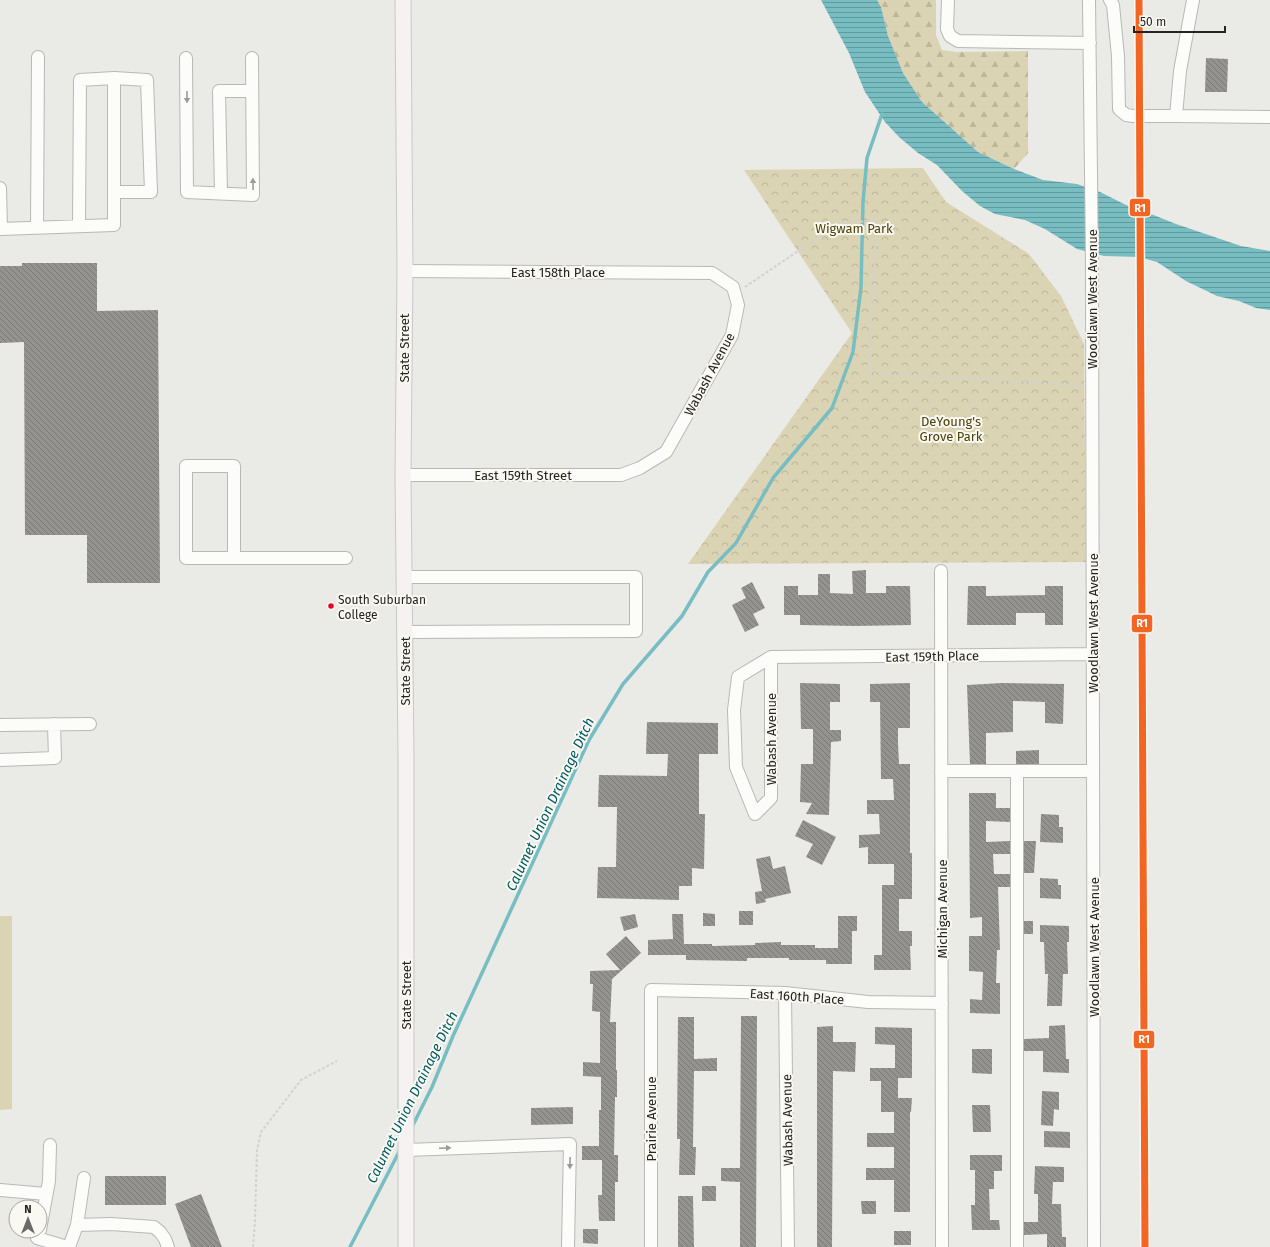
<svg xmlns="http://www.w3.org/2000/svg" width="1270" height="1247" font-family="'Fira Sans',sans-serif">
	<defs>
		<pattern id="forest-firs" width="22" height="20" patternUnits="userSpaceOnUse"><rect width="22" height="20" fill="#dbd4b4"/><path d="M5 1l3.5 6h-7zM16 11l3.5 6h-7z" fill="#bcb69a"/></pattern>
		<pattern id="park-crowns" width="20" height="18" patternUnits="userSpaceOnUse"><rect width="20" height="18" fill="#dbd4b4"/><path d="M2 6a3 3 0 1 1 6 0M12 15a3 3 0 1 1 6 0" fill="none" stroke="#bcb69a"/></pattern>
		<pattern id="water-rules" width="6" height="5" patternUnits="userSpaceOnUse"><rect width="6" height="5" fill="#77bdc2"/><path d="M0 2.5h6" fill="none" stroke="#61999d"/></pattern>
		<pattern id="building-back-hatch" width="6" height="6" patternUnits="userSpaceOnUse"><rect width="6" height="6" fill="#949390"/><path d="M-1 5l2 2M0 0l6 6M5-1l2 2" fill="none" stroke="#797875"/></pattern>
	</defs>
	<rect width="100%" height="100%" fill="#eaeae6"/>
	<path fill="url(#forest-firs)" d="M 877,0 L 936,0 L 936,35 L 942,50 L 956,52 L 1028,51 L 1028,153 L 1014,169 L 978,152 L 922,102 L 903,73 L 888,36 L 881,7 Z"/>
	<path fill="url(#park-crowns)" d="M 923,168 L 946,202 L 1029,254 L 1061,296 L 1084,344 L 1086,562 L 688,564 L 852,333 L 744,170 Z"/>
	<path fill="#dbd4b4" d="M 0,916 L 12,916 L 12,1109 L 0,1110 Z"/>
	<path fill="url(#water-rules)" d="M 821,0 L 877,0 L 881,7 L 888,36 L 903,73 L 922,102 L 978,152 L 1014,169 L 1043,180 L 1077,184 L 1100,192 L 1126,205 L 1156,216 L 1176,224 L 1241,246 L 1270,251 L 1270,310 L 1256,308 L 1239,301 L 1217,296 L 1186,281 L 1157,262 L 1139,257 L 1104,256 L 1077,249 L 1045,229 L 1025,220 L 995,214 L 980,206 L 962,191 L 937,165 L 918,153 L 899,137 L 885,122 L 865,92 L 849,53 Z"/>
	<g fill="none" stroke-linecap="round" stroke-linejoin="round">
		<path stroke="#77bdc2" stroke-width="3.5" d="M 412,1127 L 432,1087 L 453,1036 L 589,740 L 623,684 L 682,616 L 708,572 L 736,543 L 773,478 L 832,408 L 853,352 L 861,287 L 863,202 L 867,158 L 882,114
			M 350,1247 L 400,1150"/>
	</g>
	<path fill="url(#building-back-hatch)" d="M 1206,58 L 1228,59 L 1227,92 L 1205,92 Z
		M 22,263 L 97,263 L 97,311 L 158,310 L 160,583 L 87,583 L 87,535 L 25,535 L 24,342 L 0,343 L 0,266 L 22,266 Z
		M 866,570 L 866,593 L 886,593 L 886,586 L 910,586 L 911,625 L 855,626 L 800,625 L 800,615 L 784,615 L 784,586 L 798,586 L 798,595 L 818,595 L 818,574 L 830,574 L 830,593 L 853,594 L 852,571 Z
		M 752,582 L 765,608 L 753,614 L 759,625 L 745,632 L 732,605 L 746,598 L 741,588 Z
		M 968,586 L 986,586 L 986,596 L 1045,595 L 1045,586 L 1063,586 L 1063,625 L 1045,625 L 1045,613 L 1016,613 L 1016,625 L 967,625 Z
		M 800,683 L 840,684 L 840,702 L 830,702 L 830,730 L 841,730 L 841,741 L 831,742 L 829,815 L 806,814 L 812,803 L 800,802 L 801,764 L 813,764 L 813,729 L 801,729 Z
		M 910,683 L 910,728 L 898,728 L 898,742 L 899,764 L 910,764 L 910,853 L 912,853 L 912,899 L 899,899 L 899,931 L 912,931 L 912,946 L 910,946 L 911,970 L 874,970 L 874,955 L 882,955 L 882,885 L 894,885 L 894,864 L 868,864 L 868,847 L 859,848 L 859,835 L 880,834 L 879,814 L 867,814 L 867,800 L 894,800 L 893,779 L 881,779 L 880,702 L 870,702 L 870,684 Z
		M 1002,683 L 1064,684 L 1063,724 L 1045,723 L 1045,702 L 1013,701 L 1013,732 L 986,733 L 986,764 L 970,764 L 967,685 Z
		M 647,722 L 718,723 L 718,754 L 699,754 L 699,814 L 705,814 L 704,869 L 692,868 L 692,886 L 679,886 L 679,900 L 597,898 L 598,867 L 616,867 L 617,807 L 598,807 L 599,775 L 667,776 L 668,754 L 646,754 Z
		M 1039,750 L 1039,764 L 1016,764 L 1016,751 Z
		M 969,793 L 996,793 L 996,808 L 1010,808 L 1010,822 L 986,821 L 986,842 L 1010,841 L 1010,854 L 993,854 L 994,874 L 1010,874 L 1010,887 L 998,887 L 1000,950 L 997,950 L 996,983 L 1000,983 L 1000,1014 L 970,1013 L 970,999 L 982,1000 L 983,972 L 969,971 L 969,936 L 982,936 L 982,917 L 970,918 Z
		M 1041,814 L 1059,815 L 1059,827 L 1063,827 L 1063,843 L 1040,842 Z
		M 803,820 L 836,837 L 822,865 L 806,857 L 813,844 L 795,836 Z
		M 1024,841 L 1036,841 L 1034,873 L 1024,873 Z
		M 770,856 L 773,869 L 785,866 L 791,893 L 765,899 L 766,902 L 756,904 L 755,892 L 762,891 L 756,859 Z
		M 1040,878 L 1058,879 L 1058,885 L 1061,885 L 1061,899 L 1040,898 Z
		M 739,911 L 753,911 L 753,925 L 739,925 Z
		M 703,913 L 715,914 L 715,926 L 703,926 Z
		M 635,914 L 638,927 L 624,931 L 620,917 Z
		M 672,914 L 683,914 L 684,944 L 712,944 L 712,946 L 755,945 L 755,943 L 781,942 L 781,945 L 815,945 L 815,948 L 838,948 L 838,916 L 857,916 L 857,931 L 852,931 L 852,964 L 826,964 L 826,960 L 789,960 L 789,958 L 747,958 L 747,961 L 686,960 L 686,955 L 648,955 L 648,940 L 673,939 Z
		M 1024,921 L 1033,921 L 1033,934 L 1024,934 Z
		M 1040,925 L 1069,926 L 1069,942 L 1067,942 L 1068,974 L 1063,974 L 1062,1006 L 1047,1006 L 1048,974 L 1045,974 L 1044,942 L 1040,942 Z
		M 626,936 L 641,953 L 612,979 L 610,1022 L 616,1022 L 616,1070 L 617,1070 L 617,1097 L 615,1097 L 614,1155 L 618,1155 L 618,1182 L 615,1182 L 615,1221 L 599,1221 L 598,1195 L 602,1195 L 602,1160 L 582,1160 L 582,1146 L 599,1146 L 599,1110 L 601,1110 L 601,1077 L 583,1076 L 583,1062 L 600,1063 L 600,1012 L 592,1011 L 593,984 L 590,984 L 590,971 L 620,970 L 606,954 Z
		M 741,1016 L 757,1016 L 756,1247 L 740,1247 L 740,1182 L 721,1181 L 721,1168 L 740,1168 Z
		M 678,1017 L 694,1017 L 694,1059 L 717,1058 L 717,1071 L 694,1071 L 693,1147 L 696,1147 L 695,1175 L 679,1175 L 680,1139 L 677,1139 Z
		M 1065,1025 L 1066,1059 L 1069,1059 L 1069,1073 L 1043,1072 L 1043,1051 L 1024,1051 L 1024,1039 L 1049,1038 L 1049,1026 Z
		M 833,1026 L 833,1042 L 856,1042 L 855,1072 L 833,1071 L 832,1247 L 817,1247 L 817,1027 Z
		M 875,1027 L 912,1028 L 912,1078 L 898,1078 L 898,1098 L 912,1098 L 911,1112 L 910,1112 L 910,1212 L 894,1212 L 894,1180 L 866,1180 L 866,1168 L 894,1168 L 894,1147 L 867,1147 L 867,1133 L 894,1133 L 894,1112 L 881,1112 L 881,1081 L 870,1081 L 870,1068 L 895,1068 L 895,1045 L 875,1044 Z
		M 972,1049 L 992,1049 L 992,1074 L 972,1073 Z
		M 1042,1091 L 1059,1092 L 1059,1110 L 1054,1109 L 1053,1126 L 1041,1125 Z
		M 972,1105 L 990,1105 L 991,1132 L 973,1132 Z
		M 573,1107 L 573,1124 L 531,1125 L 531,1108 Z
		M 1044,1131 L 1070,1132 L 1070,1148 L 1044,1147 Z
		M 970,1155 L 1002,1155 L 1002,1171 L 994,1171 L 994,1189 L 989,1189 L 990,1220 L 999,1220 L 1000,1230 L 972,1230 L 971,1205 L 975,1205 L 975,1170 L 970,1170 Z
		M 1035,1166 L 1064,1167 L 1064,1182 L 1053,1182 L 1052,1204 L 1061,1204 L 1062,1237 L 1066,1237 L 1066,1247 L 1047,1247 L 1047,1234 L 1024,1235 L 1024,1222 L 1038,1222 L 1038,1194 L 1034,1194 Z
		M 105,1176 L 166,1176 L 166,1205 L 105,1205 Z
		M 702,1186 L 716,1186 L 716,1201 L 702,1201 Z
		M 201,1194 L 222,1247 L 191,1247 L 175,1204 Z
		M 678,1196 L 693,1196 L 694,1247 L 678,1247 Z
		M 861,1201 L 876,1201 L 876,1214 L 862,1214 Z
		M 583,1229 L 598,1229 L 598,1244 L 583,1243 Z
		M 894,1231 L 911,1231 L 911,1245 L 894,1245 Z"/>
	<g fill="none" stroke-linecap="round" stroke-linejoin="round">
		<g stroke="#b8b8b5" stroke-width="14">
			<path id="minor" d="M 948,0 L 947,29 L 950,36 L 958,41 L 1090,43
				M 1089,0 L 1092,262 L 1094,1247
				M 1110,0 L 1113,5 L 1118,56 L 1119,109 L 1126,115 L 1133,116 L 1176,116 L 1180,71 L 1193,0
				M 186,58 L 187,192 L 253,195 L 252,58
				M 1176,116 L 1270,117
				M 0,188 L 1,229
				M 221,193 L 219,91 L 252,91
				M 79,226 L 80,80 L 114,78 L 147,80 L 151,192 L 114,192
				M 37,228 L 38,57
				M 0,229 L 114,225 L 114,78
				M 403,475 L 621,475 L 640,468 L 666,452 L 732,335 L 738,305 L 733,287 L 712,273 L 405,271
				M 234,558 L 234,466 L 186,466 L 186,558 L 346,558
				M 941,571 L 942,1247
				M 404,577 L 636,577 L 636,631 L 405,632
				M 771,657 L 771,798 L 755,814 L 736,767 L 734,710 L 738,677 L 771,657 L 1093,654
				M 0,725 L 90,724
				M 0,760 L 55,758 L 54,724
				M 941,771 L 1093,771
				M 1017,771 L 1017,1247
				M 785,993 L 788,1247
				M 406,1150 L 570,1144 L 568,1247
				M 0,1190 L 46,1194
				M 77,1225 L 111,1224 L 154,1227 L 160,1232 L 165,1239 L 168,1247
				M 40,1230 L 49,1181 L 50,1145
				M 37,1238 L 67,1247
				M 69,1247 L 77,1225 L 84,1178
				M 651,1247 L 651,990 L 785,993 L 868,1002 L 942,1003"/>
		</g>
		<g stroke="#c8c8c6" stroke-width="17">
			<path id="major" d="M 403,0 L 405,271 L 403,475 L 406,758 L 406,1247"/>
		</g>
		<path stroke="#d2d2d2" stroke-width="2" stroke-dasharray="3 2" stroke-linecap="butt" d="M 745,287 L 841,222 L 877,221 L 868,373 L 1081,385
			M 253,1247 L 255,1221 L 257,1150 L 261,1132 L 301,1080 L 337,1061"/>
		<use href="#minor" stroke="#fcfcfb" stroke-width="12"/>
		<use href="#major" stroke="#f6f2f2" stroke-width="15"/>
		<g stroke="#f9f8f2" stroke-width="10">
			<path id="rail-1" d="M 1139,0 L 1145,1247"/>
		</g>
		<use href="#rail-1" stroke="#f26522" stroke-width="7"/>
	</g>
	<defs><path id="oneway-solid" d="M-6-.8H1V-3.2L6.5 0L1 3.2V.8H-6Z"/></defs>
	<g fill="#9b9b99">
		<use href="#oneway-solid" transform="translate(187 97) rotate(90)"/>
		<use href="#oneway-solid" transform="translate(253 184) rotate(-91)"/>
		<use href="#oneway-solid" transform="translate(445 1148) rotate(-2)"/>
		<use href="#oneway-solid" transform="translate(570 1163) rotate(91)"/>
	</g>
	<circle fill="#e4002b" stroke="#f9f8f2" stroke-width="1.5" cx="331" cy="606" r="3.5"/>
	<g text-anchor="middle" stroke-width="4" stroke-linejoin="round" paint-order="stroke">
		<g font-size="12" fill="#252422" stroke="#f9f8f2" text-anchor="start">
			<text x="338" y="604">South Suburban<tspan x="338" dy="15">College</tspan></text>
		</g>
		<g font-size="13" fill="#4f4309" stroke="#f9f8f2">
			<text x="854" y="233">Wigwam Park</text>
			<text x="951" y="426">DeYoung's<tspan x="951" dy="15">Grove Park</tspan></text>
		</g>
		<g font-size="13" fill="#252422" stroke="#f9f8f2">
			<text x="558" y="277">East 158th Place</text>
			<text transform="translate(1092 299) rotate(-90)" y="5">Woodlawn West Avenue</text>
			<text transform="translate(404 348) rotate(-90)" y="5">State Street</text>
			<text transform="translate(709 374) rotate(-62)" y="5">Wabash Avenue</text>
			<text x="523" y="480">East 159th Street</text>
			<text transform="translate(1093 623) rotate(-90)" y="5">Woodlawn West Avenue</text>
			<text transform="translate(932 656) rotate(-1)" y="5">East 159th Place</text>
			<text transform="translate(405 671) rotate(-90)" y="5">State Street</text>
			<text transform="translate(771 739) rotate(-90)" y="5">Wabash Avenue</text>
			<text transform="translate(942 909) rotate(-90)" y="5">Michigan Avenue</text>
			<text transform="translate(1094 947) rotate(-90)" y="5">Woodlawn West Avenue</text>
			<text transform="translate(406 995) rotate(-90)" y="5">State Street</text>
			<text transform="translate(797 996) rotate(4)" y="5">East 160th Place</text>
			<text transform="translate(651 1119) rotate(-90)" y="5">Prairie Avenue</text>
			<text transform="translate(787 1120) rotate(-91)" y="5">Wabash Avenue</text>
		</g>
		<g font-size="14" font-style="italic" fill="#005a61" stroke="#f9f8f2">
			<text transform="translate(550 804) rotate(-65)" y="5">Calumet Union Drainage Ditch</text>
			<text transform="translate(412 1097) rotate(-64)" y="5">Calumet Union Drainage Ditch</text>
		</g>
	</g>
	<g stroke="#f9f8f2" stroke-width="1.5">
		<rect x="1129" y="198" width="22" height="19" rx="4" fill="#f26522"/>
		<rect x="1131" y="614" width="22" height="19" rx="4" fill="#f26522"/>
		<rect x="1133" y="1030" width="22" height="19" rx="4" fill="#f26522"/>
	</g>
	<g font-size="11" text-anchor="middle" font-weight="bold" fill="#fff">
		<text x="1140" y="212">R1</text>
		<text x="1142" y="627">R1</text>
		<text x="1144" y="1043">R1</text>
	</g>
	<g transform="translate(28 1219)"><circle r="19" fill="#f9f8f2" stroke="#a4a39f"/>
	<path d="M0-3L7 15L0 10L-7 15Z" fill="#6a6967"/>
	<text y="-6" font-size="11" font-weight="bold" text-anchor="middle" fill="#252422">N</text>
	</g>
	<path d="M1134 26v6h91v-6" fill="none" stroke="#252422" stroke-width="2"/>
	<text x="1140" y="26" font-size="12" fill="#252422" stroke="#f9f8f2" stroke-width="3" paint-order="stroke">50 m</text>
</svg>
